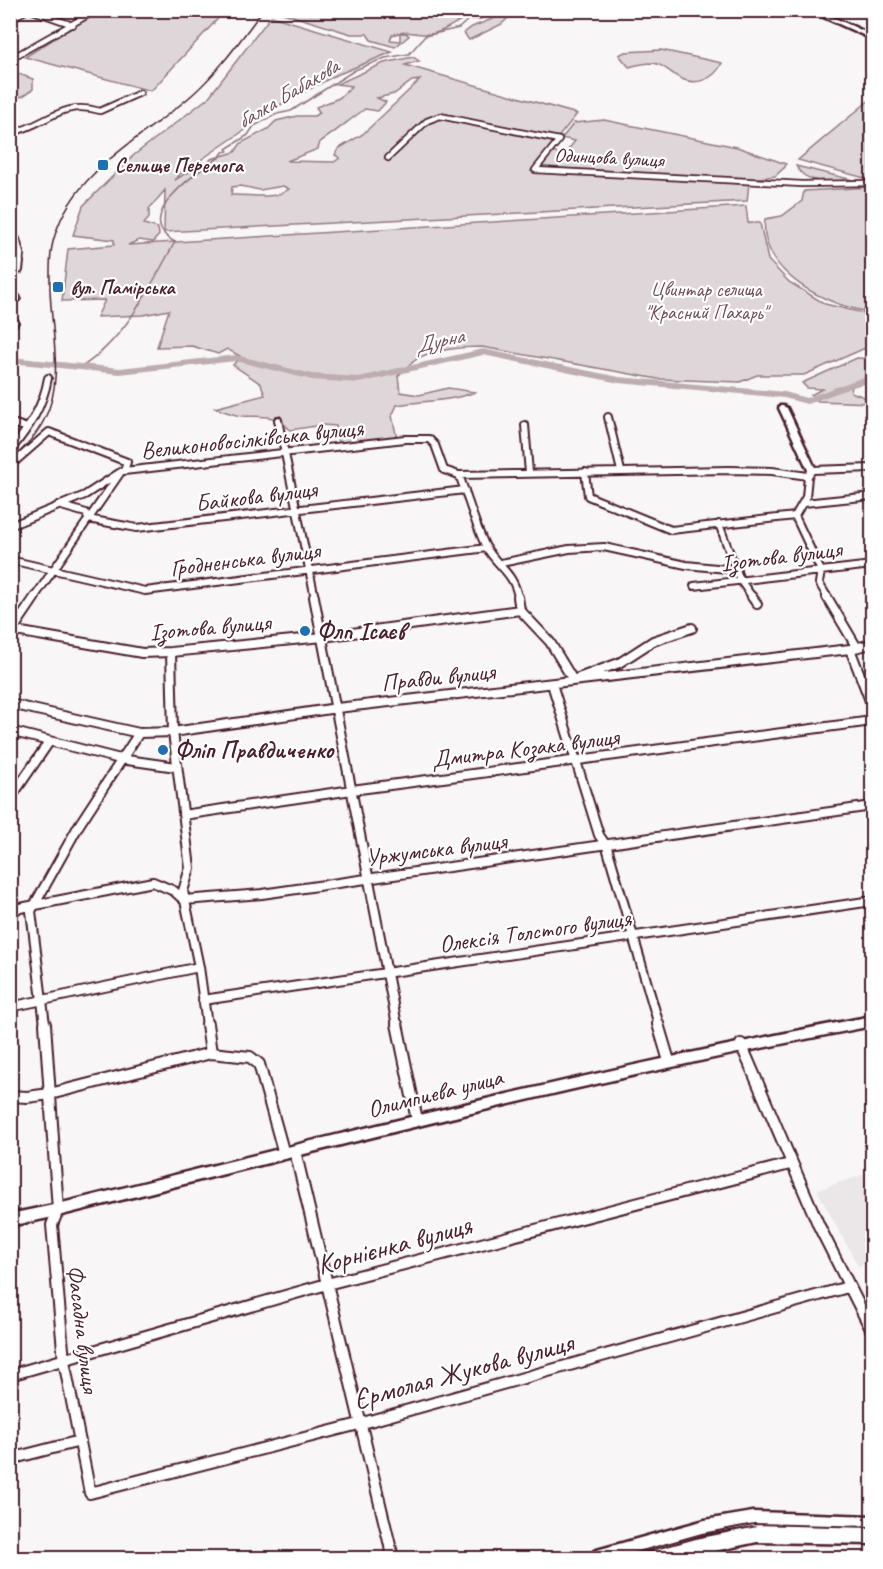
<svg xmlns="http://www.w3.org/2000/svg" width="883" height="1569" font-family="Caveat,sans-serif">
	<rect width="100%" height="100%" fill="#f8f6f7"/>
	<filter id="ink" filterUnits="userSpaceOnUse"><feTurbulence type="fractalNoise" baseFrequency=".0167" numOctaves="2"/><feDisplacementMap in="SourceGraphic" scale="12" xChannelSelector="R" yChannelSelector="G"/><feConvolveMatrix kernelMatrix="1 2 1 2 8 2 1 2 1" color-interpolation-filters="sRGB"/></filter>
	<g filter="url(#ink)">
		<path fill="#ebe6e8" d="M 872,1172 L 872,1262 L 858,1266 L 817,1190 Z"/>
		<path fill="#ded6d9" stroke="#947a82" stroke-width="1.5" fill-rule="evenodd" d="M 98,11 L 225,11 L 151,91 L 25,57 Z
			M 276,11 L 276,10 L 468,11 L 465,13 L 467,17 C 454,23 439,36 424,34 C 409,33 407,30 392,35 L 390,40 L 400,41 L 400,33 L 406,33 L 409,36 L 395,47 L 371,40 L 367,34 L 351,34 Z
			M 271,16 L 392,52 L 334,76 L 267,112 L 239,134 L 180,174 L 175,180 L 186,173 L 203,169 L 211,159 L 235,152 L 241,143 L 268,129 L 276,121 L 297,116 L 314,116 L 320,113 L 316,107 L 339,98 L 352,86 L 337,84 L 384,63 L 413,57 L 419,61 L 405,65 L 577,114 L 531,171 L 749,183 L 747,201 L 164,232 L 165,190 L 149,209 L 149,218 L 144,224 L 158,228 L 159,235 L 153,242 L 139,240 L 128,245 L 746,206 L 748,223 L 760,223 L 768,260 L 789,282 L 825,304 L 872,315 L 872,348 L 863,349 L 804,375 L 757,375 L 740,382 L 658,379 L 482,347 C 462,347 439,349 420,357 C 412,361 405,370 398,376 L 400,392 L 419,395 L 448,388 L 475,392 C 450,402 424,400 397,405 L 392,416 L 397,438 L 338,446 L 336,426 L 322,425 L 290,430 C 276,413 262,417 242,416 C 233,415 223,411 215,408 L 265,395 L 261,384 L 233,365 L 240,356 L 227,349 L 218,354 L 192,346 L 157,347 L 169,310 L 143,315 L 97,317 L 105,300 L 62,301 L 68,249 L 114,245 L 114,240 L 73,235 L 83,206 L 134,155 L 208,98 ZM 420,80 L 363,134 L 338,149 L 335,155 L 340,158 L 334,162 L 287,161 L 318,149 L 320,142 C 336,132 349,120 365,109 L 378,111 L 386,102 L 377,98 L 394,94 L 412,81 ZM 240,186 L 260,190 L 283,186 L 289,189 C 274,201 249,194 231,195 L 232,187 Z
			M 500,16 L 508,18 L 502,24 L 469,40 L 464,33 L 472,27 Z
			M 661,50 L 722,63 C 714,80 695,87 678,77 C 669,72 663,64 653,63 C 645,63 636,65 629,67 L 619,55 L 625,52 Z
			M 11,71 L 33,79 L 33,89 L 23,96 L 11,100 Z
			M 872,98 L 872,180 L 798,160 Z
			M 604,120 L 737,147 L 786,164 L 785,167 L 775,176 L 751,179 L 543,167 L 542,164 L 551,152 L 564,155 L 575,141 L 562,138 L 574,123 Z
			M 796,166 L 857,181 C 836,181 807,187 796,166 Z
			M 872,187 L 872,312 C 828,307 758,273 765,219 L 782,216 L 802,201 L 804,191 Z
			M 857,358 L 872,359 L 872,381 L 852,386 L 851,392 L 872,400 L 872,403 L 818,401 L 811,395 L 822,389 L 807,388 L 802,383 Z"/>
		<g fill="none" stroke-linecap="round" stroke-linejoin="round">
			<path stroke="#8f747b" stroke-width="1.5" d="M 80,368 C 125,340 150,287 175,242 C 129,218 198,171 220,157 L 223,152 L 228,151 L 226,149 L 248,135 L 254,126 L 277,114 L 291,111 L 355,70 L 385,58 L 409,54 L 425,36 L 459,28 L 469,19 L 480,19 L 496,10"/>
			<path fill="#bdadb0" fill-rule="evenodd" d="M 483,349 L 619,377 L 785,392 L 806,398 L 872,374 L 872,380 L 807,404 L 784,398 L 619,383 L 483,355 L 359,383 L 312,380 L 236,361 L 120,374 L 10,363 L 10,357 L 120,368 L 236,355 L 312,374 L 359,377 Z"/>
			<g stroke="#4a1f2b" stroke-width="8">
				<path id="street-far3" d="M 30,10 L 73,25
					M 10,19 L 28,10
					M 10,59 L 97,10
					M 10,133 C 47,126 60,99 100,111 L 140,93
					M 388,158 L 427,121 L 440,116 L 559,140 L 535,170 L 802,184 L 872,183
					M 10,237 L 17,239 L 21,254 L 20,263"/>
			</g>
			<g stroke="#4a1f2b" stroke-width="10">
				<path id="street-far2" d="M 10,270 L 19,270 L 20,262
					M 10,298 L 17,298
					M 10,323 L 15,322
					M 608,417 L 621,471
					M 278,420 L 315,598
					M 10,422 L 27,428
					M 525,425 L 529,473
					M 10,451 C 29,428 43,407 48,378
					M 10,466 L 49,432 L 127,462 L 124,471 L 405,439 L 429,439 L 435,445 L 444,470 L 459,475 C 468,498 475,525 486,547 C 497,566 515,574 518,598
					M 585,472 L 588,496 L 671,530 L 795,516
					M 459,475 L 729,470 L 772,471 L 808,476 L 812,470 L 872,468
					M 808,476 L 806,497 L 795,516 L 821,571 L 819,583 L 828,598
					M 804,503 L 872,496
					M 58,505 L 86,513 L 88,519 L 137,528 L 465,490
					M 719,524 L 740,580 L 753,598
					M 10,526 L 85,495 L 119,473
					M 10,560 L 145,591 L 487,548
					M 501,563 L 569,549 L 604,547 L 686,565 L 737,570
					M 694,586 L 872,565
					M 34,598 L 121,472"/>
			</g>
			<g stroke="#4a1f2b" stroke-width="12">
				<path id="street-far1" d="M 314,597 L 397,1025
					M 518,597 L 520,610 L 550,642 L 573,680 L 619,663 L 653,641 L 692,628
					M 752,597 L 757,604
					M 827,597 L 856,646
					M 10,630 L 142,653 L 171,652 L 323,637 L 520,610
					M 10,634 L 35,597
					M 850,649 L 872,706
					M 171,652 L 173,732 L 190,868 L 183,891 L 199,967 L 207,1025
					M 552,684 L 599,835 L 607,847 L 659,1025
					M 10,704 L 139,733 L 173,732 L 337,708 L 850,649 L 872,644
					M 10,731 L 120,759 L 176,767
					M 10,799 L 49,742
					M 183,815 L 352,790 L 872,721
					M 10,910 L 153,882 L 174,891 L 184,900 L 262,894 L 872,806
					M 203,1000 L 872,901
					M 10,1007 L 199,967
					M 45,1025 L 31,911 L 79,825 L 139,733"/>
			</g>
			<g stroke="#4a1f2b" stroke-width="14">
				<path id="street" d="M 45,1024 L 58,1210 L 52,1225 L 64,1361 L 90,1493 L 359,1424 L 848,1287
					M 207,1024 L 211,1053
					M 397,1024 L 417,1120
					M 658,1024 L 669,1061
					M 741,1044 L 819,1226 L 872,1331
					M 10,1096 L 27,1097 L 50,1094 L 211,1053 L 250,1057 L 259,1064 L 284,1154
					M 295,1151 L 393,1558
					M 10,1375 L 327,1284 L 790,1164
					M 10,1459 L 80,1441"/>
			</g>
			<g stroke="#4a1f2b" stroke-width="5">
				<path id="secondary" d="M 808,10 L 817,10 L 872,35 L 872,39 Z
					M 780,406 L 783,406 L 787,408 L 816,470 L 815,472 L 809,472 L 808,470 L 779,408 Z
					M 872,1016 L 872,1026 C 598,1078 328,1148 58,1216 L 10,1226 L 10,1214 L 58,1204 C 328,1137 598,1068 872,1016 Z
					M 753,1512 L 872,1516 L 872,1544 L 757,1542 L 682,1558 L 648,1558 L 651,1553 L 656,1550 L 696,1539 L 757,1527 L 753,1526 L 705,1534 L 622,1558 L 589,1558 L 592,1553 L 597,1550 L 705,1520 Z"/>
			</g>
			<use href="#street-far3" stroke="#fff" stroke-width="4.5"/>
			<use href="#street-far2" stroke="#fff" stroke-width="6"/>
			<use href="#street-far1" stroke="#fff" stroke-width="8"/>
			<use href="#street" stroke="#fff" stroke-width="10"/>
			<use href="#secondary" fill="#fff" fill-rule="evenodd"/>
			<path stroke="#4a1f2b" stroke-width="1.5" d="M 10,462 C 23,449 36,436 44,420 C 65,381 51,331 50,289 C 50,271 49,252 55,235 C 75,169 145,137 193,94 C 220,70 241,39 263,10"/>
			<path stroke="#4a1f2b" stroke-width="2" d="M 617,1558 L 702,1534 L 754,1524 L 872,1527"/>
		</g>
	</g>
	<g fill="#1f6fb2" stroke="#fff" stroke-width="2">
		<rect x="97" y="159" width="12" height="12" rx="3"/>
		<rect x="52" y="281" width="12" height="12" rx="3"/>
		<circle cx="305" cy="631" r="6"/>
		<circle cx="163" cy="750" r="6"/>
	</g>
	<g text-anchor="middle" stroke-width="4.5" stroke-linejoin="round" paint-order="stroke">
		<g font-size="20" fill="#4a1f2b" stroke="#fff">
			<text transform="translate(609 157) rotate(3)" y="7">Одинцова вулиця</text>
		</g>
		<g font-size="20" font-weight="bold" fill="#4a1f2b" stroke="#fff" text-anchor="start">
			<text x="115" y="172">Селище Перемога</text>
			<text x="70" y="294">вул. Памірська</text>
		</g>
		<g font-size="20" fill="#6f4d56" stroke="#fff">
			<text x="706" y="296">Цвинтар селища<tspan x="706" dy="23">"Красний Пахарь"</tspan></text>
		</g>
		<g font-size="22" font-style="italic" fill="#72515a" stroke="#fff">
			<text transform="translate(287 93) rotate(-31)" y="8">балка Бабакова</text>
			<text transform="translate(439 340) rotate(-13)" y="8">Дурна</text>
		</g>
		<g font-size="24" fill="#4a1f2b" stroke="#fff">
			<text transform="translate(252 439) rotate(-6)" y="8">Великоновосілківська вулиця</text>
			<text transform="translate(256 496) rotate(-7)" y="8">Байкова вулиця</text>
			<text transform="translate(781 556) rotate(-7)" y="8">Ізотова вулиця</text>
			<text transform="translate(245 559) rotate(-7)" y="8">Гродненська вулиця</text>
			<text transform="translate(210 627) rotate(-5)" y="8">Ізотова вулиця</text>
			<text transform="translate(438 677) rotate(-6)" y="8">Правди вулиця</text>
			<text transform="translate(525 748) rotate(-7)" y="8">Дмитра Козака вулиця</text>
			<text transform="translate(436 849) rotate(-7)" y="8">Уржумська вулиця</text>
			<text transform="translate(535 931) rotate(-8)" y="8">Олексія Толстого вулиця</text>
			<text transform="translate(435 1093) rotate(-14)" y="8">Олимпиева улица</text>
			<text transform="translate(83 1329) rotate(83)" y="8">Фасадна вулиця</text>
		</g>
		<g font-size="24" font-weight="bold" fill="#4a1f2b" stroke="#fff" text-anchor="start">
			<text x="317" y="639">Флп Ісаєв</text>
			<text x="175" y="758">Фліп Правдиченко</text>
		</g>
		<g font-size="28" fill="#4a1f2b" stroke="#fff">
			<text transform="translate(394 1244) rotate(-15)" y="10">Корнієнка вулиця</text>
			<text transform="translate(463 1370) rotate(-15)" y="10">Єрмолая Жукова вулиця</text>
		</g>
	</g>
	<rect width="883" height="1569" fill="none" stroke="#fff" stroke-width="36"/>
	<rect x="18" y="18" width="847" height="1533" fill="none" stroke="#4a1f2b" stroke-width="2" filter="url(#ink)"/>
</svg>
